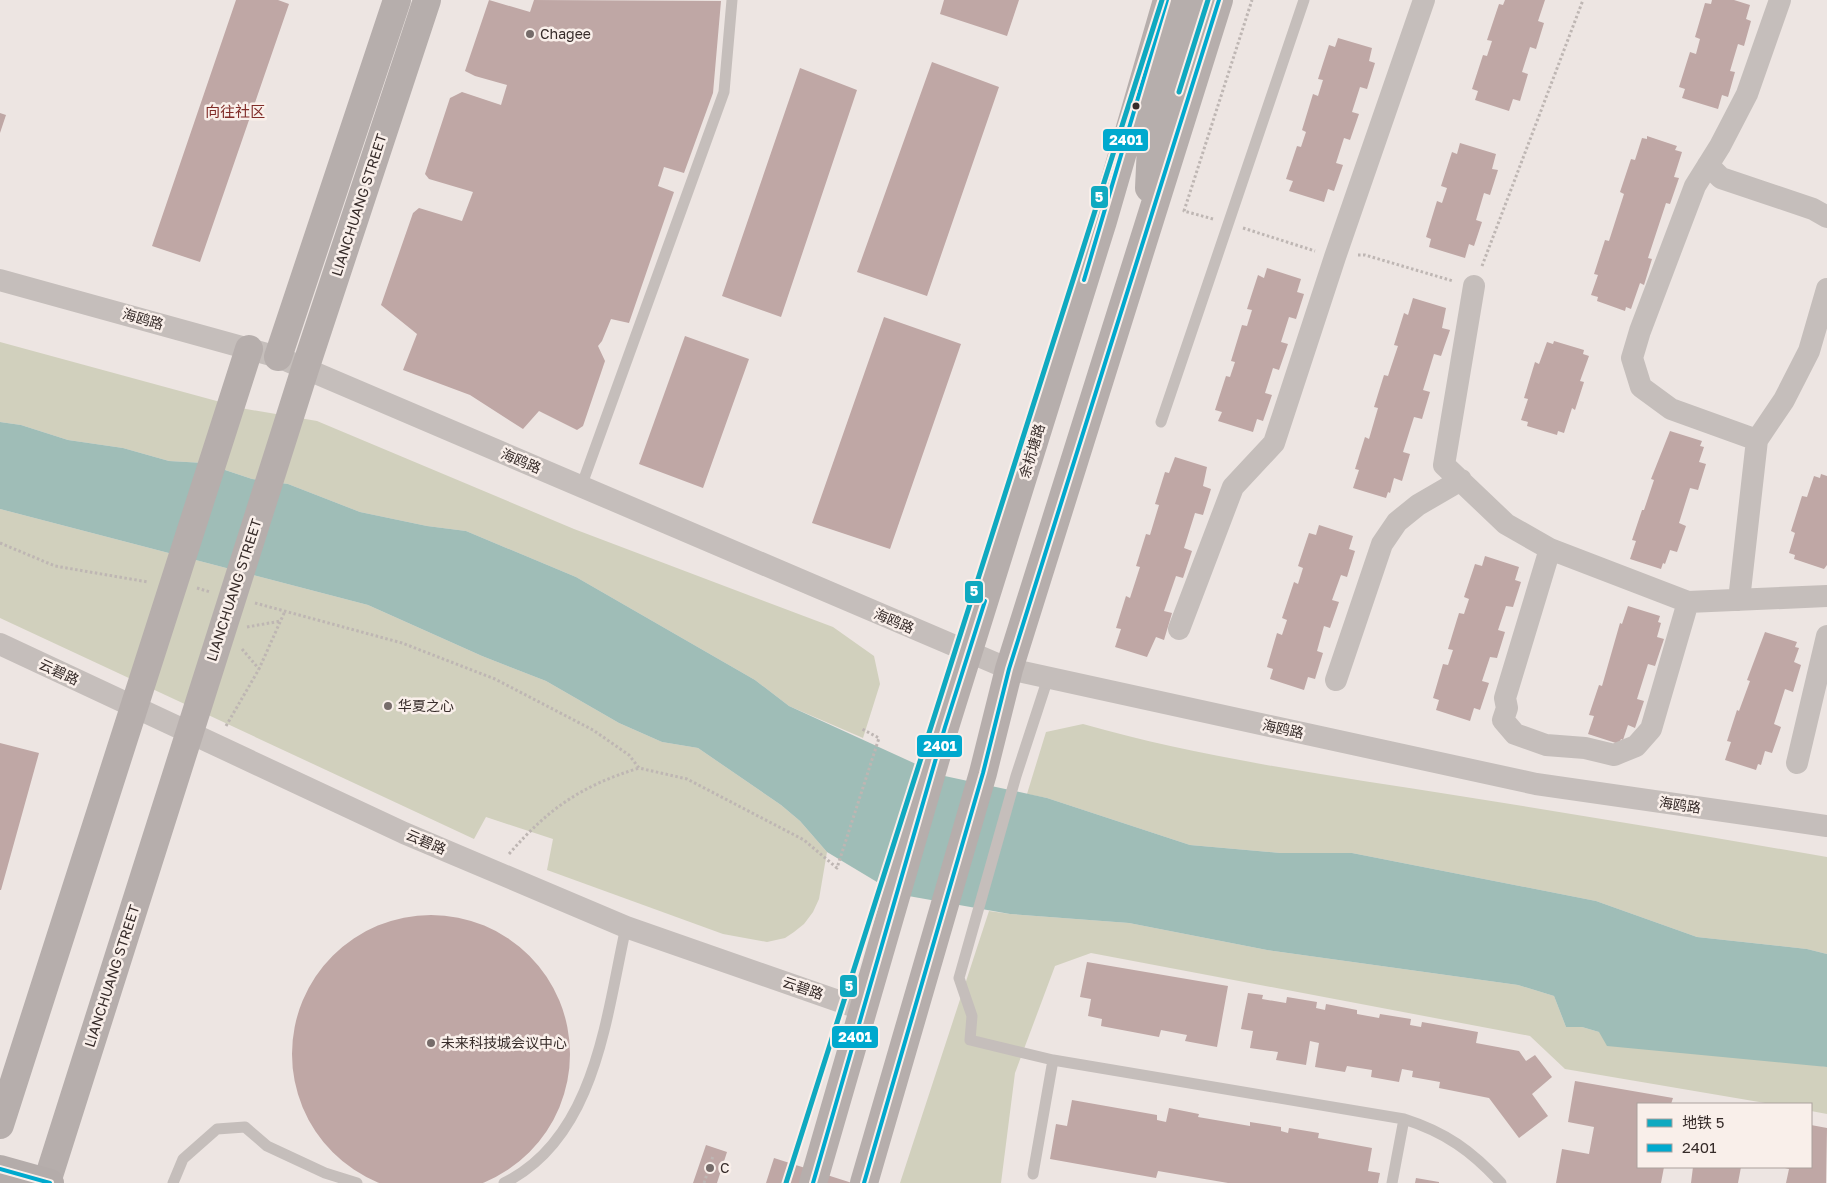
<svg xmlns="http://www.w3.org/2000/svg" width="1827" height="1183" font-family="'Golos Text','Noto Sans SC',sans-serif">
	<rect width="100%" height="100%" fill="#ede5e2"/>
	<path fill="#d1d0bd" d="M 0,342 L 246,409 L 317,421 L 574,529 L 833,627 L 874,656 L 880,684 L 863,738 L 789,706 L 755,680 L 576,577 L 466,531 L 427,526 L 360,512 L 288,484 L 252,479 L 204,463 L 169,461 L 123,448 L 68,440 L 21,425 L 0,422 Z
		M 0,509 L 368,605 L 482,656 L 546,681 L 619,723 L 662,742 L 698,748 L 781,805 L 800,821 L 827,852 L 819,899 L 813,912 L 804,924 L 794,932 L 785,938 L 767,942 L 723,934 L 547,870 L 553,839 L 486,817 L 474,839 L 0,618 Z
		M 1083,724 C 1206,759 1334,776 1460,796 C 1582,815 1705,836 1827,857 L 1827,954 L 1807,949 L 1697,937 L 1596,901 L 1352,853 L 1280,853 L 1190,845 L 1047,798 L 1027,794 L 1046,732 Z
		M 989,911 L 1010,914 L 1129,923 L 1267,950 L 1518,985 L 1554,996 L 1566,1027 L 1582,1027 L 1599,1032 L 1827,1067 L 1827,1114 L 1811,1111 L 1811,1104 L 1771,1104 L 1565,1069 L 1530,1036 L 1091,953 L 1055,966 L 1015,1073 L 1001,1183 L 900,1183 Z"/>
	<path fill="#9fbdb7" d="M 0,422 L 21,425 L 68,440 L 123,448 L 169,461 L 204,463 L 252,479 L 288,484 L 360,512 L 427,526 L 466,531 L 576,577 L 755,680 L 789,706 L 940,775 L 1047,798 L 1190,845 L 1280,853 L 1352,853 L 1596,901 L 1697,937 L 1807,949 L 1827,954 L 1827,1067 L 1607,1046 L 1599,1032 L 1582,1027 L 1566,1027 L 1554,996 L 1518,985 L 1267,950 L 1129,923 L 1010,914 L 897,894 L 827,852 L 800,821 L 781,805 L 698,748 L 662,742 L 619,723 L 546,681 L 482,656 L 368,605 L 0,509 Z"/>
	<path fill="#bfa7a5" d="M 236,0 L 278,0 L 289,4 L 200,262 L 152,246 Z
		M 489,0 L 530,12 L 534,0 L 721,1 L 713,93 L 684,173 L 664,167 L 658,186 L 674,192 L 629,323 L 611,319 L 602,341 L 598,346 L 605,361 L 583,426 L 577,430 L 539,411 L 523,429 L 470,395 L 403,370 L 417,334 L 381,305 L 413,213 L 419,208 L 462,221 L 473,192 L 429,179 L 425,174 L 450,98 L 462,92 L 501,105 L 507,85 L 475,76 L 465,71 Z
		M 944,0 L 1019,0 L 1007,36 L 940,14 Z
		M 1505,0 L 1545,0 L 1538,21 L 1544,23 L 1536,49 L 1530,47 L 1522,72 L 1528,74 L 1520,101 L 1513,99 L 1509,111 L 1475,100 L 1478,91 L 1472,89 L 1483,55 L 1487,56 L 1492,41 L 1487,40 L 1499,4 L 1503,5 Z
		M 1712,0 L 1734,0 L 1750,5 L 1746,19 L 1751,21 L 1744,46 L 1738,44 L 1730,71 L 1735,72 L 1728,97 L 1722,95 L 1718,109 L 1682,98 L 1685,89 L 1679,87 L 1690,52 L 1696,54 L 1700,39 L 1695,37 L 1705,3 L 1711,4 Z
		M 1338,38 L 1372,48 L 1369,61 L 1375,63 L 1367,89 L 1360,87 L 1352,112 L 1359,114 L 1350,140 L 1344,138 L 1336,163 L 1343,165 L 1334,191 L 1328,189 L 1324,202 L 1289,191 L 1293,181 L 1286,179 L 1297,146 L 1301,147 L 1306,132 L 1302,130 L 1313,94 L 1318,96 L 1323,80 L 1318,79 L 1329,45 L 1335,47 Z
		M 932,62 L 999,87 L 927,296 L 857,272 Z
		M 800,68 L 857,90 L 781,317 L 722,296 Z
		M 0,113 L 6,115 L 0,133 Z
		M 1647,136 L 1677,146 L 1675,150 L 1682,152 L 1674,177 L 1679,178 L 1670,204 L 1666,203 L 1648,258 L 1652,259 L 1644,285 L 1640,283 L 1631,309 L 1626,307 L 1625,311 L 1597,301 L 1598,297 L 1591,295 L 1598,275 L 1594,274 L 1605,240 L 1609,241 L 1624,194 L 1620,192 L 1631,159 L 1635,160 L 1642,138 L 1647,139 Z
		M 1460,143 L 1496,154 L 1492,169 L 1498,170 L 1490,195 L 1484,193 L 1476,220 L 1482,222 L 1474,246 L 1469,244 L 1465,258 L 1429,247 L 1431,239 L 1426,237 L 1437,201 L 1442,203 L 1447,188 L 1441,186 L 1452,152 L 1457,154 Z
		M 1267,268 L 1301,279 L 1297,292 L 1304,294 L 1296,319 L 1289,317 L 1281,342 L 1288,344 L 1279,370 L 1273,368 L 1265,393 L 1272,395 L 1263,421 L 1257,419 L 1253,432 L 1218,421 L 1222,412 L 1215,410 L 1226,376 L 1230,377 L 1235,362 L 1231,361 L 1242,325 L 1247,326 L 1252,310 L 1247,309 L 1258,275 L 1264,278 Z
		M 1413,298 L 1446,308 L 1442,328 L 1450,330 L 1441,356 L 1434,354 L 1423,390 L 1430,392 L 1422,419 L 1414,417 L 1403,452 L 1410,454 L 1402,481 L 1394,478 L 1390,493 L 1388,492 L 1386,498 L 1353,488 L 1359,470 L 1355,469 L 1365,437 L 1369,439 L 1378,408 L 1374,407 L 1384,375 L 1388,376 L 1398,346 L 1394,345 L 1404,313 L 1408,315 Z
		M 884,317 L 961,344 L 890,549 L 812,523 Z
		M 685,336 L 749,359 L 703,488 L 639,464 Z
		M 1554,341 L 1584,350 L 1583,354 L 1589,356 L 1580,381 L 1584,382 L 1575,410 L 1572,408 L 1564,433 L 1558,431 L 1557,435 L 1527,426 L 1528,422 L 1521,420 L 1528,399 L 1524,398 L 1535,362 L 1539,364 L 1547,342 L 1553,344 Z
		M 1670,431 L 1702,441 L 1700,446 L 1704,447 L 1699,462 L 1706,464 L 1698,490 L 1690,488 L 1679,523 L 1686,526 L 1677,552 L 1670,550 L 1665,564 L 1663,563 L 1661,569 L 1630,559 L 1636,541 L 1632,540 L 1642,510 L 1644,510 L 1654,480 L 1651,479 Z
		M 1175,457 L 1207,467 L 1203,486 L 1211,489 L 1203,515 L 1195,513 L 1184,548 L 1192,551 L 1183,578 L 1176,576 L 1164,611 L 1172,613 L 1164,640 L 1156,637 L 1147,657 L 1115,647 L 1121,629 L 1116,628 L 1126,596 L 1130,598 L 1140,567 L 1136,566 L 1146,534 L 1150,535 L 1159,505 L 1155,504 L 1165,472 L 1169,473 Z
		M 1821,474 L 1827,476 L 1827,565 L 1824,569 L 1794,559 L 1795,555 L 1789,553 L 1795,533 L 1791,531 L 1802,496 L 1807,497 L 1814,476 L 1820,478 Z
		M 1319,525 L 1353,536 L 1349,549 L 1355,551 L 1347,577 L 1341,575 L 1332,600 L 1339,602 L 1330,628 L 1324,626 L 1317,651 L 1323,653 L 1315,679 L 1308,677 L 1304,690 L 1270,679 L 1273,669 L 1267,667 L 1277,633 L 1282,635 L 1287,620 L 1282,618 L 1294,582 L 1298,584 L 1303,568 L 1298,566 L 1309,533 L 1316,535 Z
		M 1485,556 L 1519,567 L 1515,580 L 1521,582 L 1513,607 L 1506,606 L 1498,630 L 1505,632 L 1497,658 L 1490,657 L 1482,681 L 1489,683 L 1480,710 L 1474,708 L 1470,721 L 1436,710 L 1439,700 L 1433,698 L 1443,664 L 1448,665 L 1453,650 L 1448,649 L 1459,613 L 1464,614 L 1469,599 L 1464,597 L 1475,564 L 1482,566 Z
		M 1628,606 L 1660,616 L 1658,622 L 1661,623 L 1657,637 L 1664,639 L 1655,666 L 1648,664 L 1637,699 L 1644,701 L 1635,728 L 1628,725 L 1623,740 L 1621,739 L 1619,744 L 1588,734 L 1594,716 L 1589,715 L 1599,685 L 1602,686 L 1620,623 L 1622,624 Z
		M 1765,632 L 1797,642 L 1795,647 L 1799,648 L 1794,662 L 1801,665 L 1793,692 L 1785,689 L 1774,724 L 1781,727 L 1772,753 L 1765,751 L 1761,765 L 1758,764 L 1756,770 L 1725,760 L 1731,742 L 1727,741 L 1737,710 L 1739,711 L 1750,681 L 1747,680 Z
		M 0,743 L 39,753 L 1,890 L 0,890 Z
		M292 1054a139 139 0 1 1 278 0a139 139 0 1 1-278 0Z
		M 1087,962 L 1228,986 L 1217,1047 L 1185,1041 L 1187,1035 L 1161,1030 L 1159,1037 L 1101,1026 L 1102,1019 L 1088,1016 L 1091,999 L 1080,997 Z
		M 1248,993 L 1263,995 L 1262,999 L 1286,1003 L 1287,997 L 1317,1002 L 1316,1008 L 1325,1010 L 1326,1004 L 1357,1010 L 1357,1014 L 1379,1018 L 1380,1014 L 1411,1019 L 1410,1025 L 1421,1027 L 1422,1022 L 1478,1032 L 1476,1043 L 1519,1051 L 1526,1061 L 1535,1055 L 1552,1077 L 1532,1094 L 1548,1116 L 1519,1138 L 1489,1098 L 1439,1088 L 1440,1082 L 1412,1077 L 1413,1071 L 1402,1069 L 1399,1082 L 1371,1077 L 1372,1070 L 1347,1066 L 1345,1072 L 1315,1067 L 1319,1043 L 1310,1041 L 1306,1065 L 1276,1060 L 1278,1052 L 1250,1048 L 1253,1031 L 1241,1029 Z
		M 1575,1081 L 1673,1098 L 1671,1104 L 1638,1104 L 1638,1167 L 1664,1167 L 1661,1183 L 1556,1183 L 1562,1149 L 1589,1154 L 1594,1127 L 1568,1122 Z
		M 1072,1100 L 1157,1115 L 1157,1120 L 1166,1122 L 1169,1108 L 1199,1114 L 1198,1117 L 1250,1126 L 1250,1122 L 1281,1127 L 1281,1131 L 1288,1133 L 1289,1128 L 1319,1133 L 1318,1138 L 1372,1148 L 1368,1171 L 1380,1173 L 1378,1183 L 1228,1183 L 1158,1171 L 1156,1178 L 1050,1159 L 1056,1124 L 1067,1126 Z
		M 1811,1125 L 1827,1128 L 1826,1183 L 1786,1183 L 1789,1169 L 1781,1167 L 1811,1167 Z
		M 706,1145 L 727,1152 L 717,1183 L 693,1183 Z
		M 774,1158 L 852,1183 L 766,1183 Z
		M 1693,1167 L 1741,1167 L 1738,1183 L 1691,1183 Z
		M 1416,1178 L 1439,1182 L 1439,1183 L 1415,1183 Z"/>
	<g fill="none" stroke-linecap="round" stroke-linejoin="round">
		<path stroke="#beb6b3" stroke-width="3" stroke-dasharray="2.5 2.5" stroke-linecap="butt" d="M 1213,219 L 1184,211 L 1252,0
			M 1243,228 L 1315,251
			M 1358,255 L 1365,255 L 1453,281
			M 1482,266 L 1583,0
			M 0,543 L 55,566 L 148,582
			M 197,588 L 210,592
			M 255,603 L 402,643 L 495,679 L 593,730 L 629,755 L 639,768 L 687,779 L 804,840 L 837,868 L 879,738 L 862,729
			M 247,627 L 281,621
			M 242,649 L 259,669
			M 226,726 L 259,669 L 285,611
			M 509,854 C 549,808 581,786 639,768
			M 704,1183 L 713,1156"/>
		<path stroke="#c5bebb" stroke-width="11" d="M 1161,422 L 1304,0
			M 581,487 L 724,92 L 732,0
			M 1053,1060 L 1404,1119 C 1445,1132 1472,1151 1501,1183
			M 1033,1174 L 1053,1060 L 970,1040 L 972,1016 L 959,978 L 1016,776 L 1048,678
			M 173,1183 L 183,1159 L 217,1129 L 245,1127 L 267,1146 L 325,1173 L 357,1183
			M 504,1183 C 596,1138 606,1016 626,927
			M 1392,1183 L 1404,1119"/>
		<path stroke="#c5bebb" stroke-width="22" d="M 1708,165 L 1721,178 L 1813,209 L 1827,217
			M 0,280 L 278,357 L 1009,669 L 1536,784 L 1827,826
			M 1474,286 L 1444,465 L 1506,524 L 1550,549 L 1688,602 L 1827,596
			M 1757,440 L 1784,400 L 1809,351 L 1827,289
			M 1550,549 L 1505,698 L 1507,708 L 1503,720 L 1515,734 L 1546,745 L 1585,748 L 1614,755 L 1636,746 L 1651,729 L 1688,602
			M 1739,600 L 1757,440 L 1671,409 L 1641,387 L 1632,358 L 1640,331 L 1695,186 L 1720,146 L 1747,94 L 1780,0
			M 1179,629 L 1233,487 L 1274,443 L 1335,257 L 1424,0
			M 0,644 L 404,833 L 626,927 L 864,1010
			M 1336,680 L 1382,544 L 1397,522 L 1418,505 L 1461,480
			M 1797,763 L 1827,636"/>
		<path stroke="#b6aeac" stroke-width="28" d="M 1149,188 L 1151,146 L 1194,0
			M 278,357 L 397,0
			M 0,1125 L 249,349
			M 47,1182 L 305,369 L 427,0
			M 813,1183 L 945,727 L 1103,221 L 1167,0
			M 864,1183 L 983,773 L 1009,669 L 1219,0"/>
		<path stroke="#b4acaa" stroke-width="28" d="M 0,1169 L 50,1183"/>
		<g stroke="#f9efea" stroke-width="8">
			<path id="bus-1" d="M 1084,280 L 1167,0
				M 0,1169 L 50,1183
				M 813,1183 L 945,727 L 985,601
				M 864,1183 L 983,773 L 1009,669 L 1219,0"/>
		</g>
		<use href="#bus-1" stroke="#00a9ce" stroke-width="4"/>
		<g stroke="#f9efea" stroke-width="9">
			<path id="metro-1" d="M 1179,92 L 1208,0
				M 786,1183 L 1162,0"/>
		</g>
		<use href="#metro-1" stroke="#0fa9c0" stroke-width="5"/>
	</g>
	<g fill="#766c6a" stroke="#f9efea" stroke-width="2">
		<circle cx="530" cy="34" r="5"/>
		<circle cx="388" cy="706" r="5"/>
		<circle cx="431" cy="1043" r="5"/>
		<circle cx="710" cy="1168" r="5"/>
	</g>
	<circle fill="#362b29" stroke="#f9efea" stroke-width="2" cx="1136" cy="106" r="4.5"/>
	<g text-anchor="middle" stroke-width="5" stroke-linejoin="round" paint-order="stroke">
		<g font-size="14" fill="#362b29" stroke="#f9efea" text-anchor="start">
			<text x="540" y="39">Chagee</text>
			<text x="398" y="711">华夏之心</text>
			<text x="441" y="1048">未来科技城会议中心</text>
			<text x="720" y="1173">C</text>
		</g>
		<g font-size="14" fill="#362b29" stroke="#f9efea">
			<text transform="translate(359 205) rotate(-72)" y="5">LIANCHUANG STREET</text>
			<text transform="translate(143 319) rotate(16)" y="5">海鸥路</text>
			<text transform="translate(1032 451) rotate(-73)" y="5">余杭塘路</text>
			<text transform="translate(521 461) rotate(23)" y="5">海鸥路</text>
			<text transform="translate(234 590) rotate(-72)" y="5">LIANCHUANG STREET</text>
			<text transform="translate(894 621) rotate(23)" y="5">海鸥路</text>
			<text transform="translate(59 672) rotate(25)" y="5">云碧路</text>
			<text transform="translate(1283 729) rotate(12)" y="5">海鸥路</text>
			<text transform="translate(1680 805) rotate(8)" y="5">海鸥路</text>
			<text transform="translate(426 842) rotate(23)" y="5">云碧路</text>
			<text transform="translate(112 976) rotate(-72)" y="5">LIANCHUANG STREET</text>
			<text transform="translate(803 988) rotate(19)" y="5">云碧路</text>
		</g>
		<g font-size="15" fill="#802c28" stroke="#f9efea">
			<text x="235" y="117">向往社区</text>
		</g>
	</g>
	<g stroke="#f9efea" stroke-width="2">
		<rect x="1102" y="128" width="47" height="24" rx="5" fill="#00a9ce"/>
		<rect x="1090" y="185" width="19" height="24" rx="5" fill="#0fa9c0"/>
		<rect x="964" y="580" width="20" height="24" rx="5" fill="#0fa9c0"/>
		<rect x="916" y="734" width="47" height="24" rx="5" fill="#00a9ce"/>
		<rect x="839" y="974" width="19" height="24" rx="5" fill="#0fa9c0"/>
		<rect x="831" y="1025" width="48" height="24" rx="5" fill="#00a9ce"/>
	</g>
	<g font-size="14" text-anchor="middle" font-weight="bold" fill="#fff">
		<text x="1126" y="145">2401</text>
		<text x="1099" y="202">5</text>
		<text x="974" y="596">5</text>
		<text x="940" y="751">2401</text>
		<text x="849" y="991">5</text>
		<text x="855" y="1042">2401</text>
	</g>
	<rect x="1637" y="1103" width="175" height="65" fill="#f9efea" stroke="#aba19d"/>
	<rect x="1647" y="1119" width="25" height="8" fill="#0fa9c0" stroke="#aba19d"/>
	<text x="1682" y="1128" font-size="15" fill="#362b29">地铁 5</text>
	<rect x="1647" y="1144" width="25" height="8" fill="#00a9ce" stroke="#aba19d"/>
	<text x="1682" y="1153" font-size="15" fill="#362b29">2401</text>
</svg>
